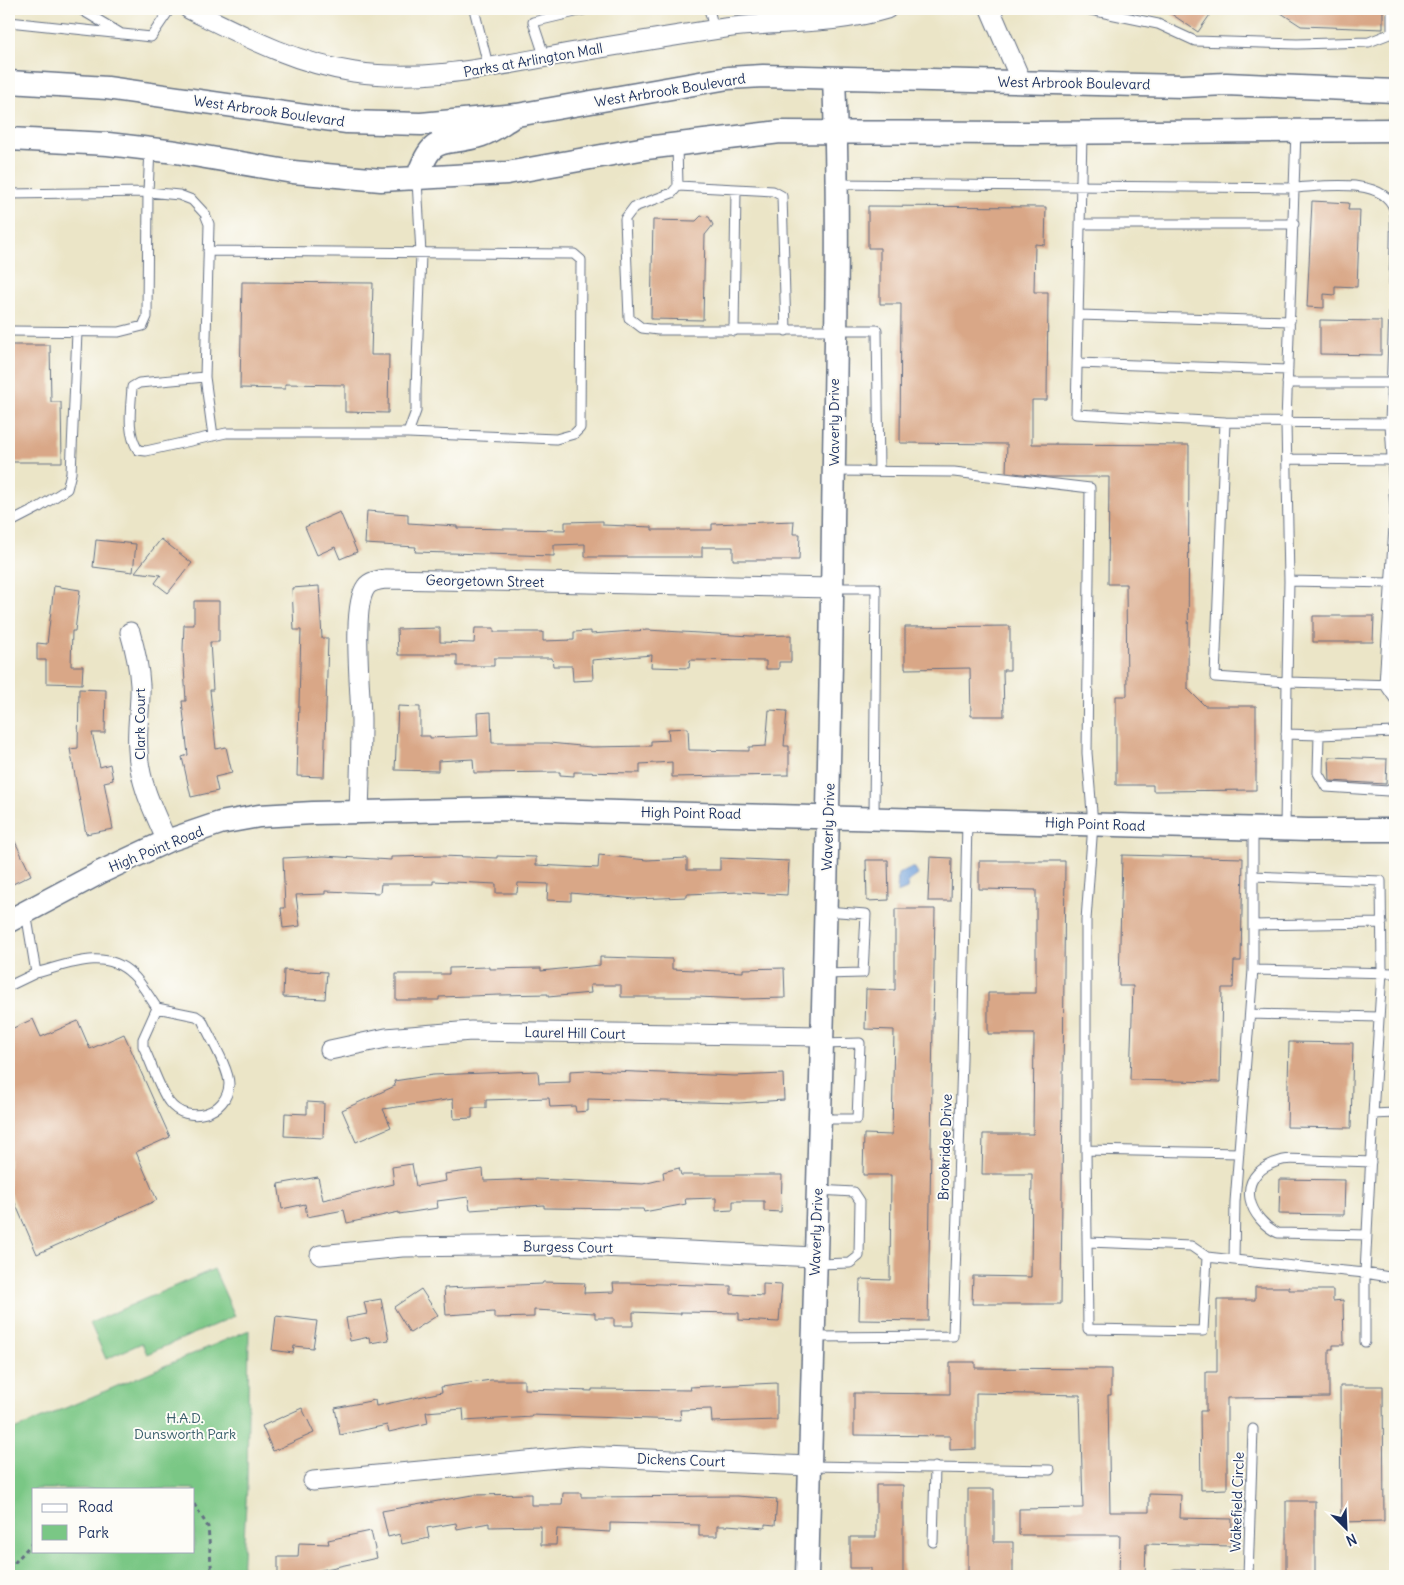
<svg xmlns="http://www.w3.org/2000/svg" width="1404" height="1585" font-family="Delius,sans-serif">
	<rect width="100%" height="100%" fill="#fdfcf7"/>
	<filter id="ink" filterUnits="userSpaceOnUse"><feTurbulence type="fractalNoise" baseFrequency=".02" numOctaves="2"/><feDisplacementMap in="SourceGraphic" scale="10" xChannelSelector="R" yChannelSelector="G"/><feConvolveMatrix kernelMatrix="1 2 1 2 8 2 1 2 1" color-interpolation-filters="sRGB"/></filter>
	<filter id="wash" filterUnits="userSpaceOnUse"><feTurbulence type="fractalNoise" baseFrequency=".0096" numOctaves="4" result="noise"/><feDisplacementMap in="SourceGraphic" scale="20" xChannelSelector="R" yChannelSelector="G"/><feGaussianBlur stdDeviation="1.12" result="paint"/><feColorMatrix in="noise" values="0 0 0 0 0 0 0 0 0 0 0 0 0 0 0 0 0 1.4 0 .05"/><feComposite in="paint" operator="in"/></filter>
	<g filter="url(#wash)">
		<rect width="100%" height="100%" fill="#ebe5c7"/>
		<path fill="#7ac785" stroke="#4a7b72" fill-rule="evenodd" d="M 214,1269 L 235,1316 L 147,1354 L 142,1343 L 106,1359 L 90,1323 Z
			M 249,1330 L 247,1485 L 242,1576 L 9,1576 L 9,1432 ZM 34,1489 L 194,1489 L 194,1551 L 34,1551 Z"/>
		<path fill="#6e9fd9" stroke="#44679c" d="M 910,868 L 915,868 L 918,875 L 908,882 L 907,889 L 897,893 L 898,874 Z"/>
		<g id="blocks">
			<path fill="#d9a787" d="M 1164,9 L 1214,9 L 1198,32 Z
				M 1275,9 L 1383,9 L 1383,29 L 1301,26 Z
				M 1312,201 L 1349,203 L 1348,210 L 1360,210 L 1357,287 L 1335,286 L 1335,295 L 1324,294 L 1324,308 L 1307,307 Z
				M 868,206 L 1046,207 L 1045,245 L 1035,244 L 1034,292 L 1048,292 L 1047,400 L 1032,400 L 1032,444 L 1189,445 L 1188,689 L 1205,706 L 1256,706 L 1256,790 L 1153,791 L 1153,785 L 1116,785 L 1116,696 L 1127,696 L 1126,584 L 1108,584 L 1109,477 L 1047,477 L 1006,472 L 1007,444 L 900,443 L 901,304 L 880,304 L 880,248 L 868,248 Z
				M 701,216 L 709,217 L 713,225 L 705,235 L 703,320 L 651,319 L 653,220 L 696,221 Z
				M 242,282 L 373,283 L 371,355 L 389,355 L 388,413 L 345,412 L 345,385 L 285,384 L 285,389 L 240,388 Z
				M 1320,320 L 1381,321 L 1381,355 L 1320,354 Z
				M 9,345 L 50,345 L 51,402 L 61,402 L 62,462 L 9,462 Z
				M 367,511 L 408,514 L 408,523 L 457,526 L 457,528 L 565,530 L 565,522 L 603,521 L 603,525 L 652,527 L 652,530 L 712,530 L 712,524 L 794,521 L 793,534 L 800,534 L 799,560 L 733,560 L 733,547 L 702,547 L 702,557 L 585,557 L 585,544 L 554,545 L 554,556 L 415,552 L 416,547 L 365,544 Z
				M 340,512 L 357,552 L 340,559 L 335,547 L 317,555 L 305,527 Z
				M 161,539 L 192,563 L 168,593 L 155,583 L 161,575 L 135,572 Z
				M 96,540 L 136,544 L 133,572 L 93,567 Z
				M 54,586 L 80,590 L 75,631 L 72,631 L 71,666 L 83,666 L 82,684 L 46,683 L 46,660 L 37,660 L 37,643 L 47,644 Z
				M 319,586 L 322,638 L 328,638 L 324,777 L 297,776 L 301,630 L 294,630 L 292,588 Z
				M 194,601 L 219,601 L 219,642 L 210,642 L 213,690 L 210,690 L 216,749 L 226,747 L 232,773 L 215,777 L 218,791 L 191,797 L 182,757 L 188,755 L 182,701 L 186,701 L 183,649 L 184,625 L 194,625 Z
				M 1313,616 L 1374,616 L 1373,642 L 1313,642 Z
				M 1010,626 L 1010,670 L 1003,670 L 1004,716 L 971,716 L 970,668 L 905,669 L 905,627 Z
				M 440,628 L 440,642 L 474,643 L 475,628 L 494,628 L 494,632 L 543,632 L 543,641 L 574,640 L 574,632 L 591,631 L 591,634 L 647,630 L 751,636 L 791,635 L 791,662 L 779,662 L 779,669 L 766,669 L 766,661 L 690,660 L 689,668 L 651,667 L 652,655 L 592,660 L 593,680 L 573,681 L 572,666 L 553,666 L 552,658 L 494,658 L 494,666 L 457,666 L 457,655 L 398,655 L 397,629 Z
				M 79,689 L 106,690 L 105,733 L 92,733 L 100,767 L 110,764 L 113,780 L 104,782 L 113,829 L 86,834 L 70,749 L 78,748 Z
				M 398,706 L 420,707 L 420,736 L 430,736 L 430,738 L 478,736 L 477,713 L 491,712 L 492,743 L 549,743 L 591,747 L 651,746 L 651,741 L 669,740 L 668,729 L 688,728 L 689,750 L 749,751 L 749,747 L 766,746 L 769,710 L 787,711 L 784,746 L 789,746 L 789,775 L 672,777 L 672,762 L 640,764 L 640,773 L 574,772 L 574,776 L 560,775 L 560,772 L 474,773 L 473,759 L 438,761 L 438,771 L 395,770 Z
				M 1329,757 L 1387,759 L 1386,784 L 1330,781 Z
				M 9,829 L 31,875 L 9,886 Z
				M 599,855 L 647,860 L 687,858 L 687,870 L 720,870 L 720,858 L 789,861 L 787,895 L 739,892 L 687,894 L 687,897 L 635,899 L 571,893 L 571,901 L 547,900 L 548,884 L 518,883 L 517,893 L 496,893 L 496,884 L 433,881 L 433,884 L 381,884 L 380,893 L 325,891 L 325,894 L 296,895 L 300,926 L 283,928 L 281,908 L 285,908 L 283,858 L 324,856 L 391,860 L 391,857 L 441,856 L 497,858 L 497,856 L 536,857 L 536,865 L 598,868 Z
				M 1122,855 L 1243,858 L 1241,961 L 1234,961 L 1233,988 L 1222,988 L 1220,1082 L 1130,1080 L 1133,986 L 1119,986 Z
				M 930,857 L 952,858 L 951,901 L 928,901 Z
				M 866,860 L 888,860 L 889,900 L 867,901 Z
				M 979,861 L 1065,861 L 1061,1304 L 972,1304 L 973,1276 L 1031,1277 L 1032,1174 L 982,1174 L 983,1134 L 1033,1134 L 1034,1034 L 988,1034 L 988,993 L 1036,993 L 1036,890 L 979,889 Z
				M 895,909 L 935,909 L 928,1321 L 859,1320 L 860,1279 L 890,1280 L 891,1175 L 863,1175 L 864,1134 L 892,1135 L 894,1030 L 865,1029 L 866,989 L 895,990 Z
				M 600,957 L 672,959 L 672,969 L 743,972 L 743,969 L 784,968 L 785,998 L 744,999 L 698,997 L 621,997 L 621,985 L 590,985 L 591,993 L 548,997 L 548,994 L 500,995 L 439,997 L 439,1000 L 396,1000 L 396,974 L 449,974 L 449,968 L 489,967 L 489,969 L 541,968 L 541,971 L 600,965 Z
				M 284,970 L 327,972 L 325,999 L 283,997 Z
				M 33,1019 L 41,1037 L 78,1021 L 90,1049 L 124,1034 L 170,1137 L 136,1152 L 157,1200 L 37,1254 L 9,1189 L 9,1030 Z
				M 1289,1042 L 1353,1043 L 1351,1128 L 1287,1127 Z
				M 587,1070 L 735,1076 L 783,1074 L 784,1100 L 739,1103 L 588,1099 L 588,1111 L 576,1112 L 575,1106 L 550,1107 L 549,1098 L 486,1100 L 486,1108 L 472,1108 L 472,1118 L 454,1119 L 453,1099 L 383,1109 L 391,1127 L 356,1142 L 342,1110 L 395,1086 L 394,1081 L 433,1075 L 538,1071 L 539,1083 L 570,1082 L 570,1071 Z
				M 307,1102 L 324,1103 L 323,1138 L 284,1136 L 285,1113 L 307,1114 Z
				M 412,1164 L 416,1186 L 446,1181 L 445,1174 L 483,1169 L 484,1181 L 536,1179 L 643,1184 L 664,1179 L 663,1172 L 679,1168 L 681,1175 L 782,1175 L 781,1212 L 764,1211 L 764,1201 L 733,1201 L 733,1210 L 716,1211 L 716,1198 L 685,1199 L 686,1204 L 644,1212 L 643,1209 L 544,1208 L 544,1205 L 470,1210 L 468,1197 L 437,1201 L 438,1208 L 399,1214 L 399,1212 L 347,1223 L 344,1210 L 307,1217 L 305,1204 L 282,1209 L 278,1184 L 318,1177 L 323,1200 L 394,1184 L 392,1167 Z
				M 1280,1179 L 1345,1180 L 1344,1215 L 1279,1214 Z
				M 543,1282 L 585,1283 L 584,1293 L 614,1292 L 613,1283 L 628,1283 L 731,1286 L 731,1294 L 763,1296 L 763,1284 L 782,1285 L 779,1322 L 739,1320 L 739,1313 L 681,1312 L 681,1314 L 633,1312 L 633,1326 L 614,1326 L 614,1318 L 595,1318 L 595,1313 L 534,1310 L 534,1317 L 494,1318 L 494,1312 L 446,1315 L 444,1288 L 542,1284 Z
				M 1255,1287 L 1289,1287 L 1289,1290 L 1333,1290 L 1333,1301 L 1343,1300 L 1344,1345 L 1333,1345 L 1333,1349 L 1329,1349 L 1329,1397 L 1227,1398 L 1227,1489 L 1201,1490 L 1200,1411 L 1206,1411 L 1206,1372 L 1217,1372 L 1217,1300 L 1255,1300 Z
				M 421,1289 L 438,1315 L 410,1333 L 394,1307 Z
				M 381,1299 L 389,1340 L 370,1343 L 369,1337 L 350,1341 L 346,1318 L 367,1314 L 364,1302 Z
				M 276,1316 L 317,1321 L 313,1348 L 294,1346 L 293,1353 L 272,1350 Z
				M 950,1362 L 975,1362 L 975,1368 L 1111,1369 L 1111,1395 L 1108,1395 L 1110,1512 L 1149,1512 L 1149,1494 L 1181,1495 L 1180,1518 L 1232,1519 L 1231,1546 L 1146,1544 L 1145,1576 L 1119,1576 L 1120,1535 L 1019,1535 L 1019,1509 L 1083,1508 L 1080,1395 L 976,1393 L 976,1449 L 950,1450 L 950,1436 L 854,1435 L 854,1393 L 950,1394 Z
				M 491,1380 L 524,1380 L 524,1389 L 592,1391 L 592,1389 L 691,1390 L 690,1387 L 777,1383 L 777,1420 L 712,1422 L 711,1409 L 680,1410 L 681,1420 L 531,1415 L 532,1417 L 464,1421 L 463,1409 L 426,1412 L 428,1423 L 389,1432 L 387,1425 L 340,1435 L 335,1408 L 375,1400 L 376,1406 L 442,1392 L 441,1387 Z
				M 1340,1386 L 1383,1386 L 1384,1521 L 1341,1522 Z
				M 302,1408 L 314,1433 L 273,1451 L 262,1426 Z
				M 876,1485 L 903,1485 L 903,1576 L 871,1576 L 871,1568 L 850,1568 L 850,1537 L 876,1537 Z
				M 968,1489 L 994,1489 L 994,1542 L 1013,1542 L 1013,1574 L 968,1576 Z
				M 563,1493 L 581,1493 L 581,1497 L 737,1496 L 777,1499 L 775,1525 L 765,1524 L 765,1528 L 727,1525 L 727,1526 L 717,1526 L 717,1536 L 699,1536 L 699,1525 L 610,1523 L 610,1532 L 557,1529 L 556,1545 L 541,1545 L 541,1526 L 489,1527 L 489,1523 L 457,1529 L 456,1523 L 427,1528 L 429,1538 L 402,1544 L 400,1534 L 388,1537 L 382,1511 L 472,1495 L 531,1494 L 531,1505 L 562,1505 Z
				M 1286,1501 L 1315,1501 L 1315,1576 L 1286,1576 Z
				M 371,1531 L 377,1558 L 317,1571 L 317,1576 L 278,1576 L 278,1557 L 298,1557 L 299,1543 L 329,1544 L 328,1540 Z"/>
		</g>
	</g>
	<g filter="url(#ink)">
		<use href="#blocks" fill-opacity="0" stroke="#646f83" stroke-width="1"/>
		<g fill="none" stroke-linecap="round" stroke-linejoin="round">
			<g stroke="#646f83" stroke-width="11">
				<path id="service" d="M 80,9 L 120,33
					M 474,9 L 489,69
					M 709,9 L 714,29
					M 762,9 L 764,23
					M 1086,9 L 1158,24 L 1195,41 L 1297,44 L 1369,42 L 1392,33 L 1392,9
					M 9,22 L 151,37 L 170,9
					M 545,58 L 533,22 L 588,9
					M 1296,131 L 1286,423 L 1289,581 L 1287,682 L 1215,677 L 1225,422 L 1395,423
					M 1082,133 L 1076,414 L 1225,422
					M 677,145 L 678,186 L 672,193 L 634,207 L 625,219 L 629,318 L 642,328 L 658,330 L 877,330 L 879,471
					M 150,149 L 148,192 L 179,195 L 192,200 L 205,214 L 209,224 L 205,377 L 139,383 L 132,387 C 131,407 126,432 138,450 L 146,451 L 226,433 L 408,433 L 556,439 L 574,434 L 580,428 L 581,260 L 574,254 L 208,251
					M 836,184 L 1294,188 C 1320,187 1383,176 1394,209 C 1397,219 1394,269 1394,283
					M 678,186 L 773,191 L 782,196 L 786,331
					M 9,194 L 148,192 L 147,317 L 143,326 L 119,332 L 9,331
					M 1080,224 L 1294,224
					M 1395,283 L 1390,423 L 1395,511 L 1384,684 L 1395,700
					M 1078,315 L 1290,321
					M 734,331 L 736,189
					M 1077,363 L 1288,370
					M 205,377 L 213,436
					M 1287,383 L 1391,383
					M 408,433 L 416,411 L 416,389 L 421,254 L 417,180
					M 1287,459 L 1392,460
					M 834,471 L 954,472 L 1090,488 L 1087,753 L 1093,824 L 1086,920 L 1086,1150 L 1239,1153
					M 9,523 L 38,508 L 67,489 L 71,473 L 77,332
					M 1289,581 L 1391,583
					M 833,588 L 876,588 L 874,817
					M 1286,734 L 1319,735 L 1318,773 L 1326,787 L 1388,791 L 1395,786
					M 1319,735 L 1395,732
					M 1285,829 L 1287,682 L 1395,685
					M 1253,876 L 1381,881 L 1382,972 L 1373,1114 L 1395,1113
					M 26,912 L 36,973 C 67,965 105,947 132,974 C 142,983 149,997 157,1008 L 143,1039 L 143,1046 C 151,1062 159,1088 169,1102 C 187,1126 228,1114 229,1084 C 229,1068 209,1036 202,1020 L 196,1016 L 157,1008
					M 1253,925 L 1382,923
					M 1253,970 L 1253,830
					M 1395,973 L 1253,970 L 1235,1202 L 1234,1260 L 1365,1273 L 1395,1278
					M 824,974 L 863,973 L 866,914 L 825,911
					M 9,986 L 36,973
					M 1250,1014 L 1379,1017
					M 821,1119 L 857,1119 L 860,1043 L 822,1044
					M 1086,1150 L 1088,1329 L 1203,1331 L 1207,1257 L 1234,1260
					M 1367,1235 L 1278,1233 C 1265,1227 1253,1214 1250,1199 C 1246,1177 1263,1165 1283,1160 C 1291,1158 1301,1160 1310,1160 C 1330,1161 1350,1161 1371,1162
					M 1088,1242 L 1191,1246 L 1207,1257
					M 817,1264 L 850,1263 L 859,1256 L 860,1201 L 854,1192 L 818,1190
					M 813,1337 L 953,1336 L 962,1060 L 967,821
					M 1365,1342 L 1365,1273 L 1373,1114
					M 810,1466 L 1050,1470
					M 933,1542 L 935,1467
					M 1175,1574 L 1248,1576
					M 1248,1576 L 1253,1429"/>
			</g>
			<g stroke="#646f83" stroke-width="21">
				<path id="minor" d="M 189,9 C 242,35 294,63 354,72 C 422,82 487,68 553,56 C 610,46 667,37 725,28 C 779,21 834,25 887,9
					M 990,9 L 1022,83
					M 130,632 C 135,649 139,666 140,685 C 141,706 136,728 138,750 C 139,783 154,812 167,841
					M 359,813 C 360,782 361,751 361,721 C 361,693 351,607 366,587 C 370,581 379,580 386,579 L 833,588
					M 330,1050 L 386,1038 L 471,1031 L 821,1036
					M 320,1255 L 402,1247 L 560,1245 L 815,1257
					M 313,1481 L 580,1456 L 810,1466"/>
			</g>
			<g stroke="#646f83" stroke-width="25">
				<path id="tertiary" d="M 9,82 L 107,88 L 347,122 L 421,124 L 517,115 L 728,78 L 763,76 L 1183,86 L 1226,84 L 1395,91
					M 9,139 L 108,144 L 176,152 L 293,172 L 381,180 L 507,173 L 646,148 L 780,132 L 1027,133 L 1395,130
					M 417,179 C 433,130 442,148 482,135 C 492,132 501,124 510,119
					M 9,921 L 101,872 L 167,841 L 220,823 L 259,816 L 313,813 L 507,809 L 1308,830 L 1395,830
					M 807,1576 C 816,1225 829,874 833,522 C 835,374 840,226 834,78"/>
			</g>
			<path stroke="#646f83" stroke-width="3" stroke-dasharray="4 4" stroke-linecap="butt" d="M 194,1504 L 208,1527 L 212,1576
				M 9,1569 L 34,1541"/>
			<use href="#service" stroke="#fff" stroke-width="9"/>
			<use href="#minor" stroke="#fff" stroke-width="19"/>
			<use href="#tertiary" stroke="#fff" stroke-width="22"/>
		</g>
	</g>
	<g text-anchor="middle" stroke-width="4" stroke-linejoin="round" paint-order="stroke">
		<g font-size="14" fill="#1b2f5e" stroke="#fdfcf7">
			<text transform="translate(533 60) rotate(-10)" y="5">Parks at Arlington Mall</text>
			<text transform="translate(1074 83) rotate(1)" y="5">West Arbrook Boulevard</text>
			<text transform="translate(670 90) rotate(-9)" y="5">West Arbrook Boulevard</text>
			<text transform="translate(269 111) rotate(8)" y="5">West Arbrook Boulevard</text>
			<text transform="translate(834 422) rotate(-90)" y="5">Waverly Drive</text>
			<text transform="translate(485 581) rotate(1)" y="5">Georgetown Street</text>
			<text transform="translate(140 724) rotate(-90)" y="5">Clark Court</text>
			<text transform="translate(691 813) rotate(1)" y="5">High Point Road</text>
			<text transform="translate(1095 824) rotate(2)" y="5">High Point Road</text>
			<text transform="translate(828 827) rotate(-88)" y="5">Waverly Drive</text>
			<text transform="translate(156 849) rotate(-22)" y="5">High Point Road</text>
			<text transform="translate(575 1033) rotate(1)" y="5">Laurel Hill Court</text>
			<text transform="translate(945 1147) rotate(-88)" y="5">Brookridge Drive</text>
			<text transform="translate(816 1232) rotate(-88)" y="5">Waverly Drive</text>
			<text transform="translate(568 1247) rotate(1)" y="5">Burgess Court</text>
			<text transform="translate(681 1460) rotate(2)" y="5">Dickens Court</text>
			<text transform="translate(1237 1502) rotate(-88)" y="5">Wakefield Circle</text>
		</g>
		<g font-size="14" fill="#385d6a" stroke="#fdfcf7">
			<text x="185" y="1423">H.A.D.<tspan x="185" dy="16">Dunsworth Park</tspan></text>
		</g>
	</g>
	<rect width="1404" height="1585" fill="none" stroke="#fdfcf7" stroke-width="30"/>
	<rect x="32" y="1488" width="162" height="65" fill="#fdfcf7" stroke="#a3aaba"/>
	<rect x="42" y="1504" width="25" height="8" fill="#ffffff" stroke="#a3aaba"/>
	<text x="78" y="1512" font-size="15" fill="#1b2f5e">Road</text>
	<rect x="42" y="1525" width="25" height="15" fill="#7ac785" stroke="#a3aaba"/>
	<text x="78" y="1538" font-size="15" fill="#1b2f5e">Park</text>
	<g transform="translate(1346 1528) rotate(156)" stroke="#fdfcf7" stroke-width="4" paint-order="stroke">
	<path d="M0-4L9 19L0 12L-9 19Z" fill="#1b2f5e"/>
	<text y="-8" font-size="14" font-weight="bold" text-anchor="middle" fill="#1b2f5e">N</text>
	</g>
</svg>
